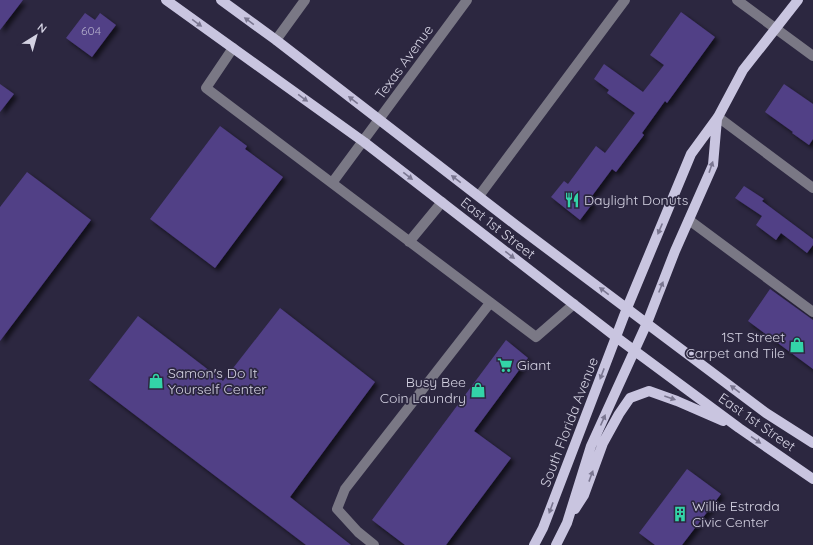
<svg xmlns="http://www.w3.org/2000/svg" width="813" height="545" font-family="Quicksand,sans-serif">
	<defs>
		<filter id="shadow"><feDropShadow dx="3.5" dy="3.5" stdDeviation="2" flood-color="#0009"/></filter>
	</defs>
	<rect width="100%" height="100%" fill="#2c2740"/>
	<path fill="#513f86" filter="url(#shadow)" d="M 0,0 L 23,0 L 0,30 Z
		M 681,12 L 715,37 L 667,103 L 665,101 L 642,133 L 644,135 L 616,172 L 612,169 L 589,200 L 593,203 L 580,220 L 551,197 L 564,181 L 568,184 L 596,146 L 605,153 L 635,113 L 607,93 L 609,90 L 594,79 L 604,64 L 643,92 L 664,65 L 650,55 Z
		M 85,13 L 95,20 L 100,13 L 116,25 L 92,57 L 66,38 Z
		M 0,84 L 14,94 L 0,112 Z
		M 784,84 L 813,104 L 813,139 L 809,145 L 792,133 L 793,132 L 765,112 Z
		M 220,126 L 247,146 L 245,149 L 283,177 L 215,268 L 150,219 Z
		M 27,172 L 91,220 L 0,341 L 0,207 Z
		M 744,186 L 764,199 L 762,201 L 813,239 L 813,245 L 807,253 L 781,233 L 776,240 L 756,225 L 762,216 L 735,198 Z
		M 770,289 L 813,320 L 813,369 L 748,321 Z
		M 280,308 L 375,382 L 290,497 L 351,545 L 306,545 L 89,380 L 138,316 L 223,381 Z
		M 506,340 L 528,358 L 474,431 L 511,458 L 446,545 L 405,545 L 372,520 Z
		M 687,469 L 721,494 L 682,545 L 655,545 L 639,533 Z"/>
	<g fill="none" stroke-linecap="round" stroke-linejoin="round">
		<path stroke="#7a7885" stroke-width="10" d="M 737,0 L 813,56
			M 276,40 L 305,0
			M 233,48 L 206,88 L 536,337 L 574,304
			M 718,117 L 813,188
			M 332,183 L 467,0
			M 479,196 L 625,0
			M 689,220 L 813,312
			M 409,242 L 442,202
			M 374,545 L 358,532 L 337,509 L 345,489 L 490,303"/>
		<path stroke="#c9c5e0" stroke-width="10" d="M 166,0 L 364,142 L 616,337 L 739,428 L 813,479
			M 221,0 L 276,40 L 517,226 L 766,413 L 813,443
			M 575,509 L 584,495 L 603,443 L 619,414 L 630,398 L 649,391 L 677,401 L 723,421
			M 534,545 L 543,528 L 627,308 L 691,154 L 718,117 L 743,70 L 798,0
			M 556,545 L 567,523 L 591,446 L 647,323 L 675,251 L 713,165 L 717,119"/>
	</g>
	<defs><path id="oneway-solid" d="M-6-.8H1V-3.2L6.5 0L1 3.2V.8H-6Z"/></defs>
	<g fill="#7a7690">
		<use href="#oneway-solid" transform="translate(249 21) rotate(-144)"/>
		<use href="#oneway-solid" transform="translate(197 23) rotate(36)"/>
		<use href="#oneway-solid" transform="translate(303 98) rotate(36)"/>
		<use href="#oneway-solid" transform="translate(353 100) rotate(-142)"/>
		<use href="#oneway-solid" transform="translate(711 167) rotate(-71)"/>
		<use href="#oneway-solid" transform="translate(408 176) rotate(38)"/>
		<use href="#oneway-solid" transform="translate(456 179) rotate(-143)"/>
		<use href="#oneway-solid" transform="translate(660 229) rotate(113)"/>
		<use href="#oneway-solid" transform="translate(510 255) rotate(38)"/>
		<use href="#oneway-solid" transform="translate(661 287) rotate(-68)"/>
		<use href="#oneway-solid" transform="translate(604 291) rotate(-143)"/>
		<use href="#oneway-solid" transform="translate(602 374) rotate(111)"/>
		<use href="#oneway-solid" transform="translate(735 389) rotate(-143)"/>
		<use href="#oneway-solid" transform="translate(670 398) rotate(19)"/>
		<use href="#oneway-solid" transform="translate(603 420) rotate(-66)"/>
		<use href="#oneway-solid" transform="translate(756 440) rotate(34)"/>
		<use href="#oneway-solid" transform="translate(591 476) rotate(-70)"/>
		<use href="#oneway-solid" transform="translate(551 508) rotate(110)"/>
	</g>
	<defs>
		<g id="restaurant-bare" transform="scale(1.2)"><path d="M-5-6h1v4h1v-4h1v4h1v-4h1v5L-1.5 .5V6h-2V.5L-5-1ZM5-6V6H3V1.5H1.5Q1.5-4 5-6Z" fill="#33d4a8" stroke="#2c2740" stroke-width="2.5" paint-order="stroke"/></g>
		<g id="shop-bare" transform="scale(1.2)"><path d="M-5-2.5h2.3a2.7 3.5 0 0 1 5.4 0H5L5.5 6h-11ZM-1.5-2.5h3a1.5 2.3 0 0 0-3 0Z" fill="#33d4a8" stroke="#2c2740" stroke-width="2.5" paint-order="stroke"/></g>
		<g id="supermarket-bare" transform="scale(1.2)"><path d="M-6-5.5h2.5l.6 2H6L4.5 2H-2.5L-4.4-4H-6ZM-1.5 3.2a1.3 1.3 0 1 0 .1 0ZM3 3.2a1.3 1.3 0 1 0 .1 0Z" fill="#33d4a8" stroke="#2c2740" stroke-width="2.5" paint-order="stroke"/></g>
		<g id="building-bare" transform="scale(1.2)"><path d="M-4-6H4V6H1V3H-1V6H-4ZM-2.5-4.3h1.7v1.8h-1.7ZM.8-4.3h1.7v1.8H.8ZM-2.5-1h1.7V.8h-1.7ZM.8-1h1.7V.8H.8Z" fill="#33d4a8" stroke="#2c2740" stroke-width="2.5" paint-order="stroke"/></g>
	</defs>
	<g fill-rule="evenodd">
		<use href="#restaurant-bare" x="572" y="200"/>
		<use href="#shop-bare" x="797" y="345"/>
		<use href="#supermarket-bare" x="505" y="365"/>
		<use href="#shop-bare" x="156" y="381"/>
		<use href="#shop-bare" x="478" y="390"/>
		<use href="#building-bare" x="680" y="514"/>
	</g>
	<g text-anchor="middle" stroke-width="3.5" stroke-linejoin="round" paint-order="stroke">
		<g font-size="12" fill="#b3adcb">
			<text x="91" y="35">604</text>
		</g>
		<g font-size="14" fill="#d4d2e2" stroke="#2c2740">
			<text transform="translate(404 62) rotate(-54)" y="5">Texas Avenue</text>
			<text transform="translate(498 228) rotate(38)" y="5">East 1st Street</text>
			<text transform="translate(569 422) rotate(-69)" y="5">South Florida Avenue</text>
			<text transform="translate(757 422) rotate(35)" y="5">East 1st Street</text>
		</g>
		<g font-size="14" fill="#d4d2e2" stroke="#2c2740" text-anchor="start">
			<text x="584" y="205">Daylight Donuts</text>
			<text x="785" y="342" text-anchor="end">1ST Street<tspan x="785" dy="16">Carpet and Tile</tspan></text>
			<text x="517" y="370">Giant</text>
			<text x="168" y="378">Samon's Do It<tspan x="168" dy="16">Yourself Center</tspan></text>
			<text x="466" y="387" text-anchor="end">Busy Bee<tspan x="466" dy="16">Coin Laundry</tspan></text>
			<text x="692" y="511">Willie Estrada<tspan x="692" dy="16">Civic Center</tspan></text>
		</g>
	</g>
	<g transform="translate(36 36) rotate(37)" stroke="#2c2740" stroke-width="3" paint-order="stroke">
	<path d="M0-3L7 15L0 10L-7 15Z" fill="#d4d2e2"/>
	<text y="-6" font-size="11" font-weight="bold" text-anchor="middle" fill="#d4d2e2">N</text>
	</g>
</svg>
